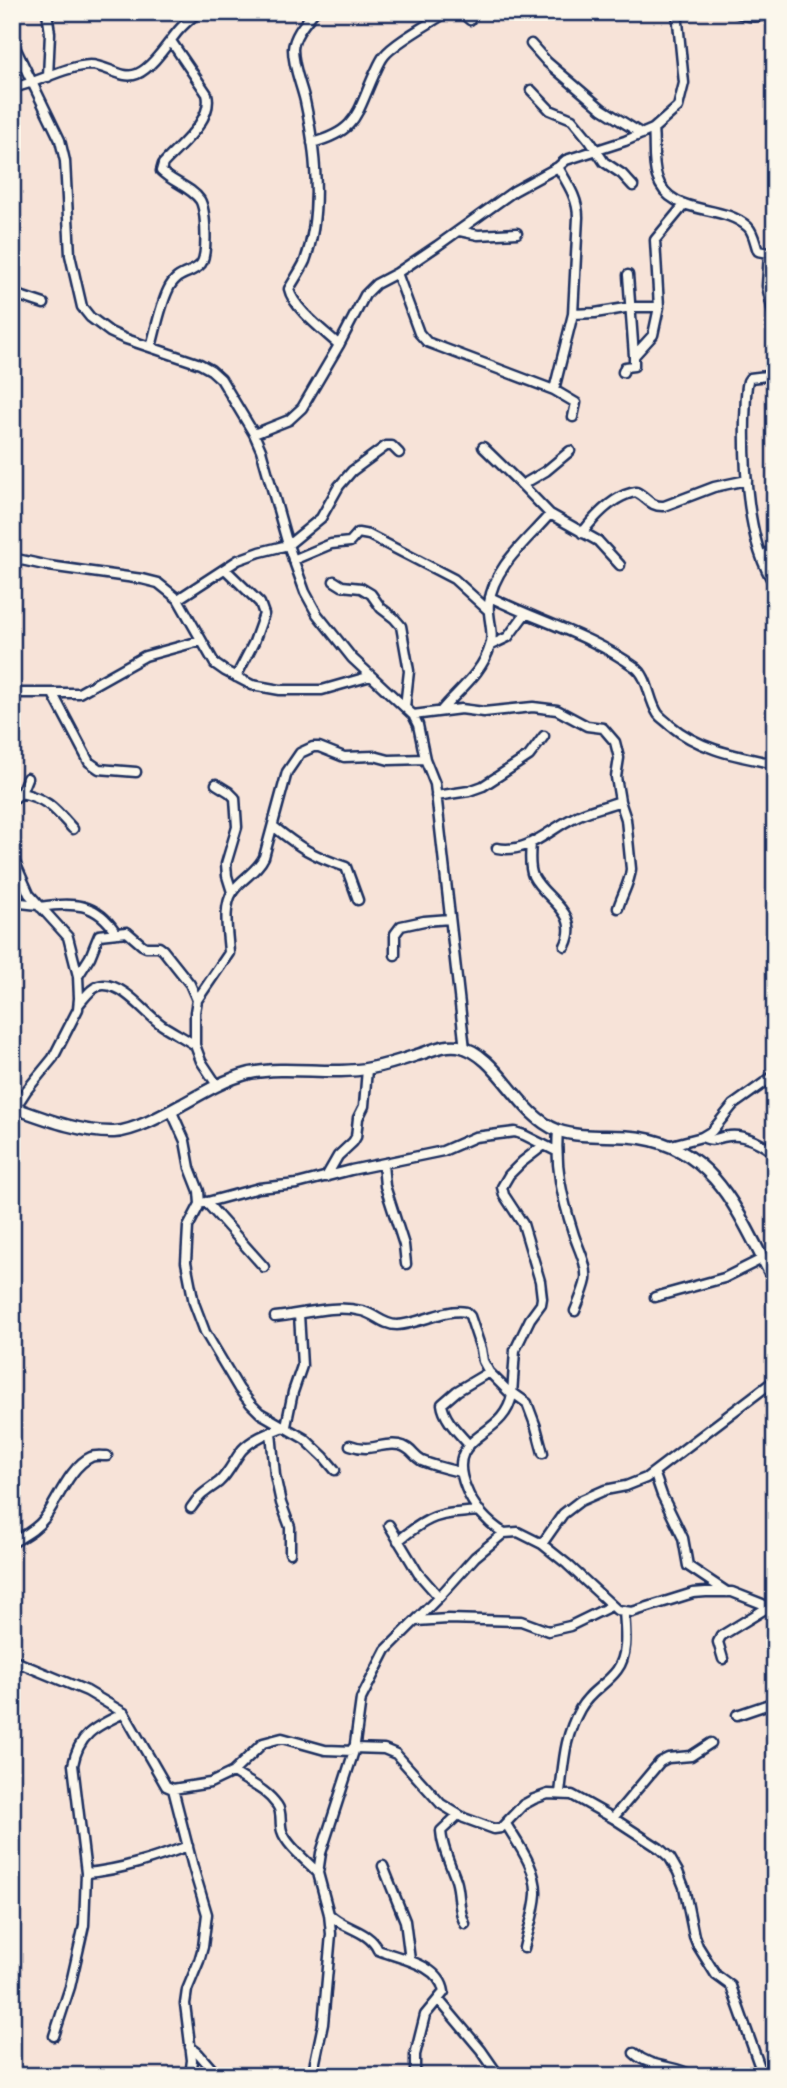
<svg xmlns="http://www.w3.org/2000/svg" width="787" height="2088" font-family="Mali,sans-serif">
	<rect width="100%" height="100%" fill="#f7e3d8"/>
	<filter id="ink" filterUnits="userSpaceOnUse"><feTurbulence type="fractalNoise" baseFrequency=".0143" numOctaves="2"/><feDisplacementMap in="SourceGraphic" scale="14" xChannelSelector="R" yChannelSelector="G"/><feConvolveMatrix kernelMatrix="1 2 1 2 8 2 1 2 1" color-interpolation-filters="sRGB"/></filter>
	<g filter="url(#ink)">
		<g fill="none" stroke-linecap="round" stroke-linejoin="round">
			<g stroke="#1b2f5e" stroke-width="13">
				<path id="minor" d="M 47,12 L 50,33 L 48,77
					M 314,12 C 306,22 294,35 293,49 C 293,67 301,84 305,101 C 316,152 323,212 305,261 C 301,270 294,280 289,289 C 293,308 324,331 339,345
					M 461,12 L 470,20
					M 735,12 C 748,17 758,19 770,12
					M 12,41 L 60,140 L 65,161 L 70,255 L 82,307 L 90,317 L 110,332 L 123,338 L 200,364 L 211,370 L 221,379 L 254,434 L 261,450 L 288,545 L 305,592 L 317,614 L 352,658 L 413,715 L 418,725 L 425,759 L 435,784 L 465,1049
					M 531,44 L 547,62 L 602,109 L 642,134
					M 12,88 C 37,83 66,66 90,65 C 106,65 122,80 137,74 C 152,68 168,43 178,31 C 184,24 191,18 198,12
					M 531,90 L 550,110 L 572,119 L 590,141 L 604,162 L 622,174 L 633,186
					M 653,129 C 655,145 652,162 657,177 C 670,218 721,202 748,227 C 754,233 755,244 758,251 L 769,253 L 767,286 L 775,321
					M 312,143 C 357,131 356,115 374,75 C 377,69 380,61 384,56 C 395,42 431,23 447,12
					M 460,231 L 478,235 L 517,233
					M 397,273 L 419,333 L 427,342 L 554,390 L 576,403 L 573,417
					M 628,275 L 634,356
					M 12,291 L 17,295 L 44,304
					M 573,314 L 595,313 L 631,307 L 659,307
					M 151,347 C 156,329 160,307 168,290 C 177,270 192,275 201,264 C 208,254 206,210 200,200 C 191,187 172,182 161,171 L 163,164 C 179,146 214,120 207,94 L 171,41
					M 623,372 L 625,367 L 634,366 L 634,356 L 653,335 L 659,307 L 655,240 L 684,205
					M 775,375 L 750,378 L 748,381 C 745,392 746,406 745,418 C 744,466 747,544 775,585
					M 554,390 L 573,314 L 578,217 C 578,198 567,183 558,167
					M 254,434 L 289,420 L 302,408 L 339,345 L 365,295 L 376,284 L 397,273 L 437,246 L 514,191 L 558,167 L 566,160 L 625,141 L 653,129 L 678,107 L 684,83 L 677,12
					M 483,447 L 522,485
					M 570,451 L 546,471 L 522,485 L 550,514 L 598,541 L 620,565
					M 582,533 C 595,516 614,495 636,492 C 647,497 650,507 664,506 L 714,487 L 747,480
					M 761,556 L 775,549
					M 12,558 L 49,566 L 142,579 L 158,583 L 178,599 L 215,664 L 225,671 L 252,685 L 280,690 L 322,690 L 371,676
					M 293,560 L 331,544 L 350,542 L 358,533 L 369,535 L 454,579 L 488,610
					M 225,569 L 260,603 L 264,614 L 254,642 L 236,677
					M 334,581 L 342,586 L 361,588 L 371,594 L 381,608 L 394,618 L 401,626 L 409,671 L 405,707
					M 490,597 C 538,621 591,635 635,667 C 649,677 648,699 658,714 C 661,718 666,721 670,725 C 700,750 737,756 775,764
					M 178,599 L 238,560 L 260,552 L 288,545 L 321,518 L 339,486 L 352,471 L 386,446 L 392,446 L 399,453
					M 491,645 L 508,637 L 525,614
					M 12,693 L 79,693 L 145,656 L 200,641
					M 53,694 L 89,762 L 99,769 L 136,772
					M 441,711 C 458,690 482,674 490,646 C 495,633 487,617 489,603 C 494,566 527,541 550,514
					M 413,715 L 461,709 L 484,712 L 533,707 L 557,710 L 587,726 L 603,728 L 615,742 L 619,758 L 616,777 L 620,801 L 626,819 L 631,869 C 630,882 622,895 618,908
					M 216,784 L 229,792 L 235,798 L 237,827 L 226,864 L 227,876 L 232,892
					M 21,793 C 48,799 55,809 73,829
					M 436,796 L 469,791 L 483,786 L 529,756 L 544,736
					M 12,800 L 21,793 L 27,778
					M 273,826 C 300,848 313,856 346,867 L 358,900
					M 531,843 C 530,854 529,867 533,876 C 545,900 582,912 565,946
					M 497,848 C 527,854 549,830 573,818 C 587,810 605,807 620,801
					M 12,856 L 29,894 L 68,937 L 78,976 L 79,998 L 78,1009 L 53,1058 L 26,1091 L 15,1108
					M 12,902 L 38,905
					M 40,907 C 72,902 97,902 116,933
					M 395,955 L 395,934 L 401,926 L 424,921 L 450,919
					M 78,976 L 90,957 L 99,935 L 127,932 L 142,945 L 146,947 L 159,947 L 163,950 L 190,984 L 197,1000
					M 79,1004 C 86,996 93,985 104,985 C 125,985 146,1014 162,1025 C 173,1032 184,1038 195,1045
					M 217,1085 L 201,1061 L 195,1045 L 195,1012 L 197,1000 L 229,953 C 228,934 222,908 233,891 C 242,878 257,872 264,857 L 287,772 L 300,753 L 313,747 L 319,747 L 344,757 L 374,756 L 389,760 L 425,759
					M 171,1110 L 185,1141 L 190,1168 L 199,1191 L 200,1204 L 188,1227 L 186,1262 L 194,1303 L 205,1332 L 239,1389 L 251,1404 L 260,1413 L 305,1439 L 324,1457 L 335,1470
					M 558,1130 C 555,1167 562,1197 573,1232 C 577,1246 588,1265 586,1280 C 584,1290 579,1301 575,1311
					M 702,1137 C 716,1143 715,1137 729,1136 C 744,1134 765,1144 775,1155
					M 671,1145 L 702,1137 L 712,1131 L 733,1105 L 775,1075
					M 383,1164 L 385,1186 L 404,1245 L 406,1264
					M 326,1177 L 338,1156 L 353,1142 L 356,1137 L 358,1118 L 364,1106 L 367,1069
					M 206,1202 L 264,1267
					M 200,1204 L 259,1188 L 297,1184 L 351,1170 L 443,1151 L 475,1137 L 515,1132 L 524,1135 L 556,1151
					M 655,1297 L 724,1278 L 762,1259
					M 275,1317 C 304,1314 333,1304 362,1311 C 375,1314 383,1325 397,1325 C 419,1324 445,1308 466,1312 L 470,1316 L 481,1349 L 483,1361 L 489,1372 L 512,1395 C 504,1440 443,1432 466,1488 C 473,1507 488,1523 504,1533
					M 513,1393 L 527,1403 L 536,1427 L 543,1453
					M 512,1395 L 515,1350 L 530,1319 L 541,1304 L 542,1298 L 540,1281 L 523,1224 L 504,1195 L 502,1187 L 509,1175 L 522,1162 L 544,1145
					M 271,1432 L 275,1475 L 281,1503 L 290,1527 L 290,1553
					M 350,1445 C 371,1453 380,1442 399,1445 C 411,1447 413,1456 422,1461 C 434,1466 447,1469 460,1472
					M 469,1445 C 459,1433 444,1420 442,1404 L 457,1391 L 489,1372
					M 654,1472 L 662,1495 L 683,1538 L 688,1566 L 727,1592
					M 191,1508 C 201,1493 206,1492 219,1482 C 229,1473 234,1460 242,1450 C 253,1438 271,1432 286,1426 L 293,1392 L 302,1366 L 299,1314
					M 389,1525 L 418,1573 L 439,1597
					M 398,1541 C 431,1514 438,1514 480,1511
					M 12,1543 C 23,1536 36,1530 44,1519 C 57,1502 70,1466 91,1457 C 95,1455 102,1456 107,1456
					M 542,1544 L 563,1514 L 580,1501 L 605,1490 L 626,1486 L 646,1478 L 775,1380
					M 416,1621 L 448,1619 L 521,1621 L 548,1631 L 570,1626 L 611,1606
					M 723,1659 L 718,1642 L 721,1636 L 770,1606
					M 12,1660 L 87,1691 L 124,1713 L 162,1779 L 166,1786 L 173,1789 L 210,1783 L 233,1772 L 263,1743 L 282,1738 L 325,1750 L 354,1751
					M 737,1715 L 775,1702
					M 353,1748 L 384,1749 L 396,1754 L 441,1804 L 464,1818 L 494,1829 L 501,1828 L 523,1805 L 534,1799 L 548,1794 L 572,1795 L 613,1818 L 659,1848 L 670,1858 L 678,1872 L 684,1887 L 694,1936 L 698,1946 L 716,1975 L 731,1986 L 763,2076
					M 233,1772 C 249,1783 266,1789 277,1805 C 283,1813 279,1822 282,1831 C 286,1845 308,1862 318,1873
					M 173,1789 L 193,1867 L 207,1914 L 203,1947 L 199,1961 L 187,1990 L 185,2004 L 192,2060 L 190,2076
					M 560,1793 C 564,1761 564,1738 580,1709 C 590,1691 606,1685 617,1670 C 629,1654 625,1629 624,1611
					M 458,1815 L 441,1831 C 442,1848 450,1863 456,1880 C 461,1896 457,1907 465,1924
					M 613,1818 L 660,1762 L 668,1758 L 691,1756 L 711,1743
					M 506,1824 C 518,1844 537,1869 536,1894 C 535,1912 528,1930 524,1948
					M 383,1866 L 405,1921 L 410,1960
					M 86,1873 C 121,1870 156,1858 188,1846
					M 329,1914 C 343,1929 369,1930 378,1950 C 398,1958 440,1964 444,1992 L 425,2015 L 415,2055 L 415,2076
					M 439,2000 L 481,2050 L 499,2076
					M 54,2036 L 70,1987 L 84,1925 L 86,1873 L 73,1765 C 79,1733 97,1726 124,1713
					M 190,2047 L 198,2053 L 218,2076
					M 634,2053 C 651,2069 674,2064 693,2076
					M 312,2076 L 323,2024 L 331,1934 L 329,1914 L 318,1873 L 321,1853 L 354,1751 L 361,1699 L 386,1650 L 439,1597 L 475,1557 L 504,1533 L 518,1532 L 542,1544 L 567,1564 L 617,1610 L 632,1612 L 693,1593 L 706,1592 L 732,1592 L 775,1609"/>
			</g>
			<g stroke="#1b2f5e" stroke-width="15">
				<path id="tertiary" d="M 12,1107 C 43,1118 81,1133 114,1132 C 135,1131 165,1114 183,1104 C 204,1092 226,1079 250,1073 C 290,1065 331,1076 371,1068 C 386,1065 402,1060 417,1055 C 431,1051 443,1044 458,1046 C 498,1054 517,1114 557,1130 C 585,1140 613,1133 641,1138 C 719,1150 741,1221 775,1282"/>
			</g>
			<use href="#minor" stroke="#fbf7ec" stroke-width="8"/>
			<use href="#tertiary" stroke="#fbf7ec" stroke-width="10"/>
		</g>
	</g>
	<rect width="787" height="2088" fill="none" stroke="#fbf7ec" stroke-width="42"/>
	<rect x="21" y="21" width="745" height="2046" fill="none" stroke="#1b2f5e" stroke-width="2.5" filter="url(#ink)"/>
</svg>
